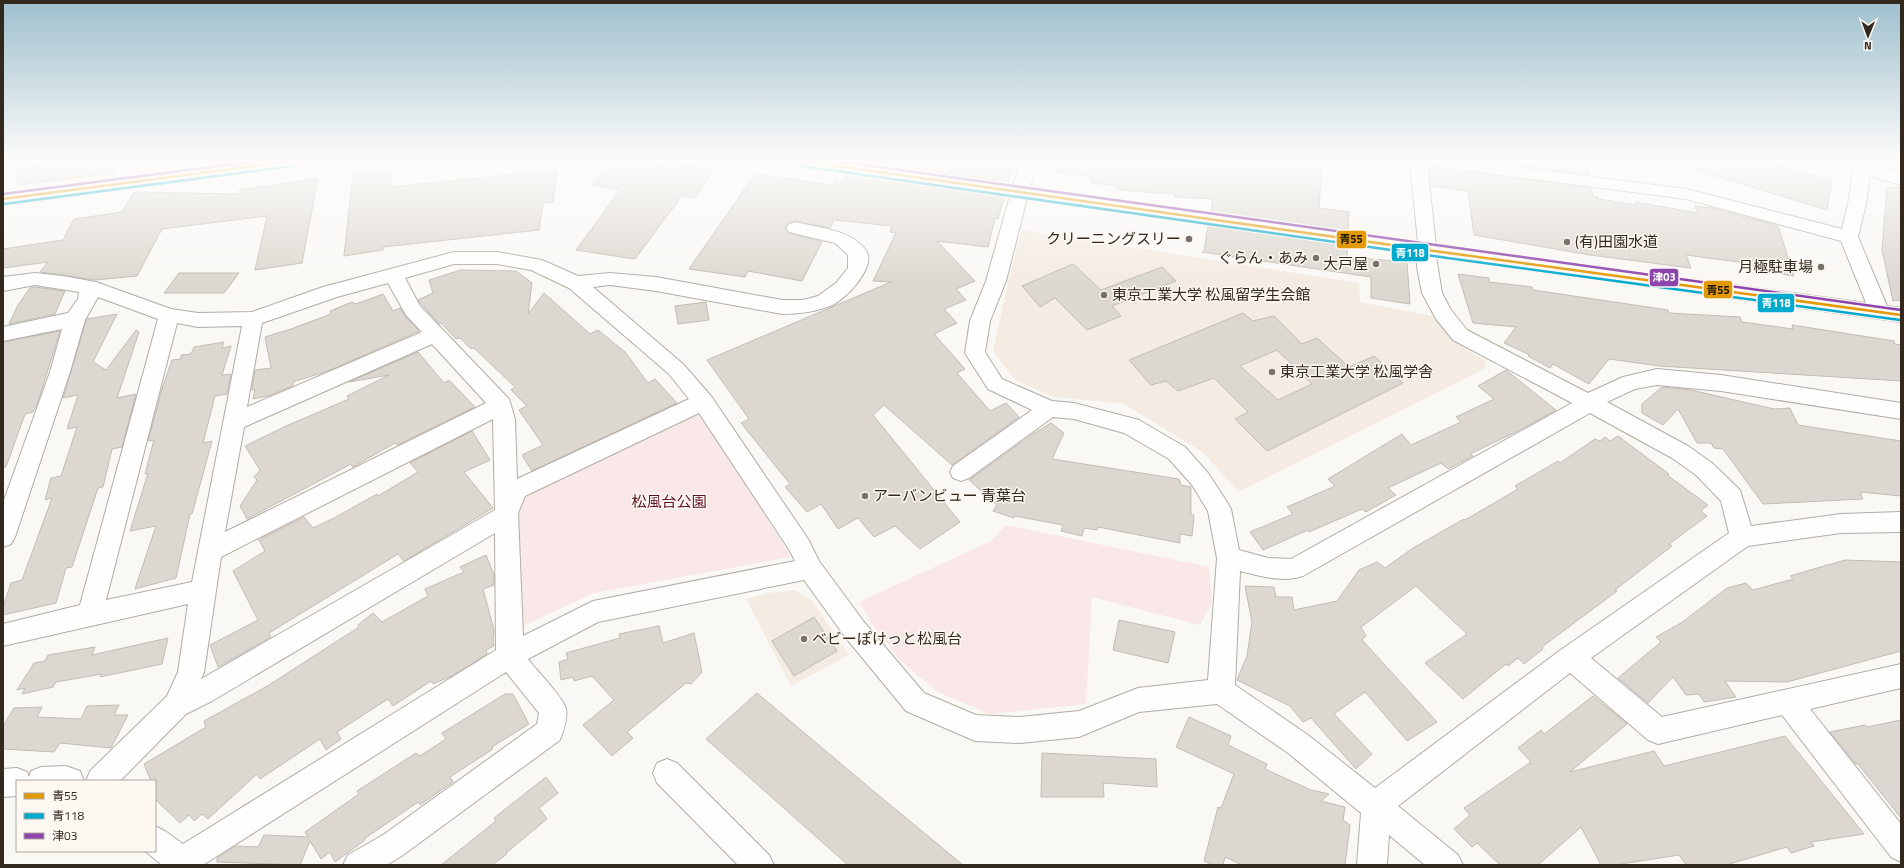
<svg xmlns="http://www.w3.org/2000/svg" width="1904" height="868" font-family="'Titillium Web','Noto Sans JP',sans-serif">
	<rect width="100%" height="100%" fill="#faf8f5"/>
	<path fill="#f4ebe3" d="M 1022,230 L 1359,283 L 1360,302 L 1432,316 L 1462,347 L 1487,362 L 1484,369 L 1238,492 L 1204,453 L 1124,404 L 1053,397 L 1014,379 L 993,351 L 1010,274 Z
		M 795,590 L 812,600 L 849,655 L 791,686 L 746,599 L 768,593 Z"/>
	<path fill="#f9e8e7" d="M 703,402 L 764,514 L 791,557 L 594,593 L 510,632 L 516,490 Z
		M 1006,525 L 1209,567 L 1212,603 L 1200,625 L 1092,597 L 1086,704 L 989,714 L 938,692 L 900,660 L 872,624 L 859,602 L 991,541 Z"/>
	<path fill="#dcd8d1" stroke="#c0bdb5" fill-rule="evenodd" d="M 67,161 L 114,161 L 115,173 L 18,185 L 16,169 Z
		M 610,161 L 632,161 L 664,166 L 666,162 L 714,170 L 695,198 L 682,196 L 635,259 L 576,250 L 620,190 L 592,185 Z
		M 847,161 L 1014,161 L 1008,184 Z
		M 1057,161 L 1322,161 L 1319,208 L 1349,212 L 1348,232 L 1211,212 L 1213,199 L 1175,197 L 1175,194 L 1129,191 L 1117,189 L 1117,186 L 1092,183 L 1093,177 L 1056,172 Z
		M 1478,161 L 1586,161 L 1589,175 Z
		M 1679,161 L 1761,161 L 1832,181 L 1827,210 L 1679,165 Z
		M 1429,167 L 1591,188 L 1593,196 L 1598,197 L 1599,199 L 1636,205 L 1635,202 L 1698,213 L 1695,206 L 1712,208 L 1778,226 L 1794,276 L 1754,269 L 1753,264 L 1686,255 L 1691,268 L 1590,255 L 1474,235 L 1468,191 L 1431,186 Z
		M 392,169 L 390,187 L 557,170 L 553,202 L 543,203 L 539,230 L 383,247 L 383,250 L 344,256 L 353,174 Z
		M 755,174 L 833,185 L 835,180 L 845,182 L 846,174 L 1004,197 L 998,219 L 995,218 L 988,247 L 937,241 L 975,281 L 956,289 L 966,300 L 944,309 L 957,323 L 934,334 L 965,369 L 957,373 L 990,411 L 1006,403 L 1019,417 L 952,465 L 884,405 L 873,415 L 960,522 L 920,549 L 895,526 L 874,537 L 858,518 L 838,529 L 821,504 L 807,512 L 785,487 L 790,484 L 741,423 L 749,419 L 707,360 L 891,282 L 873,281 L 896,233 L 890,232 L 892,226 L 834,220 L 830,228 L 795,221 L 789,223 L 785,227 L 789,233 L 822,242 L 802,281 L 748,271 L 745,277 L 689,269 Z
		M 318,178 L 302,263 L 255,270 L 267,216 L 162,229 L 137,276 L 95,280 L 40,272 L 48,262 L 3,268 L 3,249 L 63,240 L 74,219 L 122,212 L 134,192 L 238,194 L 240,190 Z
		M 1887,187 L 1901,188 L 1901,300 L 1893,301 L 1882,250 Z
		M 1208,226 L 1348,246 L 1347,257 L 1407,262 L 1410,304 L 1371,298 L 1371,277 L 1202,252 L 1204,251 Z
		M 1073,264 L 1101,290 L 1162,267 L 1176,281 L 1112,306 L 1121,316 L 1087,330 L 1055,298 L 1040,307 L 1022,286 Z
		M 461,270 L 516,271 L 532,283 L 528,314 L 544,293 L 590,334 L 598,330 L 625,352 L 648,383 L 655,379 L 677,403 L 532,471 L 522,455 L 543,445 L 519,410 L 527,406 L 511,390 L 515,387 L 474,348 L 471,349 L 460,338 L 456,339 L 441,323 L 439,324 L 418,300 L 433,293 L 429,280 Z
		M 179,273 L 239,273 L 224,293 L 164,293 Z
		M 1458,274 L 1489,278 L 1489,282 L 1532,287 L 1533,290 L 1668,310 L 1669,313 L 1740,317 L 1742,322 L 1793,329 L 1792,325 L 1894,341 L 1895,344 L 1901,345 L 1901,381 L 1659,366 L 1609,359 L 1589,384 L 1553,364 L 1550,368 L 1528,356 L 1530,355 L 1504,343 L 1516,327 L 1473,323 Z
		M 35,287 L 65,291 L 55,314 L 9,324 L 18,305 L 30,288 Z
		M 383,294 L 393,311 L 400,308 L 405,316 L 419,331 L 328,371 L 293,382 L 293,386 L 268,396 L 253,399 L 255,389 L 252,390 L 255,370 L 271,368 L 265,337 L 291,329 L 331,314 L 330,311 L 352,302 L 356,304 Z
		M 706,302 L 709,320 L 678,324 L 675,306 Z
		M 1243,313 L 1253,321 L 1274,316 L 1302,344 L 1317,338 L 1349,367 L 1374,356 L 1403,383 L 1267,451 L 1235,419 L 1248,412 L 1214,378 L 1178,391 L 1166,381 L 1151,385 L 1129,360 ZM 1277,350 L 1312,384 L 1278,400 L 1240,366 Z
		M 117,314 L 93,362 L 106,370 L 136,330 L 139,332 L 117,398 L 136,394 L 122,447 L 112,449 L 103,487 L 98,488 L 72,567 L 66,568 L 56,603 L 3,615 L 3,607 L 11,583 L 22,580 L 52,498 L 45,500 L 51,478 L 61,476 L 77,427 L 67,429 L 78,395 L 63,398 L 86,321 L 87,319 Z
		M 60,331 L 38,402 L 33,412 L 25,414 L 6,467 L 3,467 L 3,342 Z
		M 224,342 L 222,348 L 231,346 L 222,375 L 231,374 L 227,394 L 215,396 L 203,443 L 212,441 L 192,514 L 190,514 L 176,578 L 135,589 L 156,526 L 130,531 L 148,473 L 145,474 L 154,440 L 148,441 L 162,389 L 172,360 L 181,359 L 181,355 L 191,354 L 194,347 Z
		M 418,352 L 444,383 L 449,380 L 475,407 L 397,445 L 395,443 L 353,467 L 351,464 L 247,519 L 240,506 L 257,480 L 254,477 L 260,470 L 245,446 L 286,426 L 349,399 L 347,396 L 389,375 L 349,382 Z
		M 1506,370 L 1556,410 L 1518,431 L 1470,454 L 1473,456 L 1448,469 L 1441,463 L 1388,488 L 1396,495 L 1366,512 L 1362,509 L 1309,532 L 1308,530 L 1263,550 L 1250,532 L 1293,514 L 1287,507 L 1335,486 L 1328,479 L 1402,434 L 1411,445 L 1461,422 L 1456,417 L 1494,399 L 1478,386 Z
		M 1662,387 L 1691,390 L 1774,409 L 1790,408 L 1798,425 L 1901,441 L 1901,496 L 1860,492 L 1863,499 L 1763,504 L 1723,449 L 1714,448 L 1711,443 L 1697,443 L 1678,409 L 1663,425 L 1642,413 L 1642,404 Z
		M 1051,423 L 1064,433 L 1052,459 L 1179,479 L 1181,485 L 1191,487 L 1191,515 L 1194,515 L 1192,536 L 1180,534 L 1180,543 L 1098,527 L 1097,530 L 1084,528 L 1082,536 L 1061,531 L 1063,525 L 1015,516 L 1014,518 L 993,511 L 997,505 L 969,480 L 1033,434 Z
		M 472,431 L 490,460 L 464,472 L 493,508 L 404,561 L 398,554 L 269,633 L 271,637 L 218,667 L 210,645 L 258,620 L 233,571 L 265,551 L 259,540 L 304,517 L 313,528 L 336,517 L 377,494 L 378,496 L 418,472 L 410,463 Z
		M 1618,436 L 1669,474 L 1667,475 L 1708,505 L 1701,511 L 1707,516 L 1669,544 L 1672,546 L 1615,590 L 1617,591 L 1542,647 L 1543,649 L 1524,664 L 1518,658 L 1508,666 L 1506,664 L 1463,699 L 1425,663 L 1467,634 L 1416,586 L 1361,627 L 1366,636 L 1362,640 L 1437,722 L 1407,741 L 1365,692 L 1334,714 L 1372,754 L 1356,769 L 1311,718 L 1303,722 L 1290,706 L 1237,680 L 1247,656 L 1252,622 L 1245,586 L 1274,587 L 1276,597 L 1292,597 L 1294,610 L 1337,601 L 1359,570 L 1377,562 L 1385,568 L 1413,548 L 1464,519 L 1465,520 L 1518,489 L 1515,486 L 1558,461 L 1560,463 L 1595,439 L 1600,441 L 1605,437 L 1610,441 Z
		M 486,555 L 494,575 L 494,585 L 483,589 L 494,630 L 493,640 L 494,646 L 486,650 L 487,654 L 452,676 L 433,684 L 431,681 L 393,706 L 388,699 L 337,732 L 341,739 L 326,750 L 320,739 L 260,779 L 257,774 L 208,819 L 202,814 L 194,821 L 189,815 L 180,823 L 155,799 L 155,781 L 151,781 L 144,764 L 206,727 L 204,721 L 269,685 L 359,627 L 358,625 L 373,613 L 382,622 L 428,596 L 425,589 L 464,572 L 460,567 Z
		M 1845,560 L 1901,562 L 1901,651 L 1787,682 L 1725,681 L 1736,697 L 1704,702 L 1699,694 L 1686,695 L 1673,677 L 1648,703 L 1618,678 L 1661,642 L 1656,637 L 1681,623 L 1727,588 L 1746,583 L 1753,590 L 1793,579 L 1790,576 Z
		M 814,617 L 837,651 L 794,676 L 772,641 Z
		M 1119,620 L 1175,632 L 1168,663 L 1113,650 Z
		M 659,626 L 663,643 L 694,633 L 702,672 L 691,684 L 686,683 L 627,732 L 633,738 L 612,756 L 583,725 L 614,700 L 592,676 L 574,681 L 573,677 L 561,680 L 559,662 L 568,659 L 566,653 L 620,638 L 619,634 Z
		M 168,638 L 162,664 L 100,677 L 102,674 L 56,682 L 53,687 L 22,694 L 25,688 L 17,690 L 34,663 L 45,661 L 48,655 L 95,647 L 92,655 Z
		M 757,693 L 871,789 L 963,865 L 848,865 L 706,739 Z
		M 505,694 L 513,694 L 529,724 L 492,747 L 493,749 L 450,777 L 453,782 L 420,805 L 418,802 L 364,839 L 365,840 L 335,862 L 330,852 L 321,859 L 310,841 L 300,865 L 217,862 L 217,858 L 236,846 L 258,847 L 264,835 L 308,837 L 305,832 L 359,794 L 357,791 L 416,753 L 420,756 L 446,739 L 442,733 Z
		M 1593,696 L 1627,724 L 1570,772 L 1654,751 L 1664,766 L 1785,736 L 1864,834 L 1811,842 L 1814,846 L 1791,853 L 1787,847 L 1726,865 L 1686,865 L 1679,855 L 1615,865 L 1601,865 L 1581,827 L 1538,865 L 1500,865 L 1477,843 L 1472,847 L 1454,829 L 1470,815 L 1464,808 L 1531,762 L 1518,748 L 1541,730 L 1544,734 Z
		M 119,705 L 114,715 L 128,715 L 111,748 L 60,743 L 54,752 L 3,749 L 3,726 L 14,708 L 42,707 L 37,717 L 81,719 L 87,706 Z
		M 1189,717 L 1231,736 L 1228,745 L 1267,764 L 1265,769 L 1311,790 L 1329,794 L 1321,801 L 1345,807 L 1343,820 L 1350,825 L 1345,865 L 1242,865 L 1225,857 L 1223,865 L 1214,865 L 1204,861 L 1218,807 L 1221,808 L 1234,774 L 1176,747 Z
		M 1901,720 L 1901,818 L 1858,764 L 1856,764 L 1830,732 L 1865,725 L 1867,727 Z
		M 1042,753 L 1156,759 L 1157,787 L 1103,783 L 1104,797 L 1041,797 Z
		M 546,777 L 558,793 L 539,808 L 547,819 L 506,853 L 507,854 L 492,865 L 441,865 L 496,821 L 494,818 Z"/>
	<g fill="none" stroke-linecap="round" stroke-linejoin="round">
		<g stroke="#b1aca6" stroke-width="2">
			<path id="minor" d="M 256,161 L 301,161 L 298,165 L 292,166 L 3,205 L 3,193 Z
				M 794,161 L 836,161 L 1013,186 L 1021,161 L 1037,161 L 1030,188 L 1418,243 L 1410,161 L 1470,161 L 1686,189 L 1842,229 L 1848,204 L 1855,161 L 1871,161 L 1871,165 L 1901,174 L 1901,185 L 1870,176 L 1866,204 L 1858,237 L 1887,306 L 1901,308 L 1901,322 L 1436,257 L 1442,293 L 1451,310 L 1467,330 L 1588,393 L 1623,377 L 1657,369 L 1721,375 L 1901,403 L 1901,419 L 1721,391 L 1657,385 L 1635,389 L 1607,402 L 1688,446 L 1712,463 L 1740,490 L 1751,526 L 1841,514 L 1901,512 L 1901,532 L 1841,533 L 1748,546 L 1591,658 L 1662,717 L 1901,664 L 1901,688 L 1810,709 L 1901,824 L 1901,862 L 1891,857 L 1782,715 L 1658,744 L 1648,740 L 1570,673 L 1398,806 L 1458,855 L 1463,865 L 1425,865 L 1389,835 L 1387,865 L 1357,865 L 1361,813 L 1288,753 L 1217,704 L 1139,712 L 1079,737 L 1020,743 L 975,741 L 906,711 L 846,638 L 804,580 L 598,622 L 528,659 C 536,670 564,698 566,709 C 568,719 563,732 560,740 L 403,855 L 387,865 L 343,865 L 348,855 L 383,835 L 537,724 L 539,713 L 506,672 L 203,865 L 162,865 L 145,851 L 155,851 L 155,826 L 165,831 L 183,844 L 496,650 L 495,533 L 212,701 L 186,714 L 120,781 L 86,781 L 90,771 L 167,696 L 178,672 L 188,604 L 3,646 L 3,624 L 80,605 L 158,319 L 98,297 L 85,320 L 70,372 L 15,537 L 11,544 L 3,547 L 3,503 L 50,372 L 62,329 L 3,341 L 3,327 L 68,313 L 78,299 L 79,292 L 35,285 L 3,291 L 3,277 L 35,273 L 63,276 L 96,282 L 171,309 L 198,313 L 252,312 L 323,287 L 454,252 L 497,252 L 542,260 L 578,276 L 610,273 L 656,277 L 782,300 L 803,300 L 818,296 L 836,283 L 848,268 L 848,255 L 835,243 L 789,232 L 786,228 L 789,224 L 795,222 C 819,228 849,229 865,249 C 879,265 845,301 830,306 C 814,312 799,314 782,314 L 656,291 L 610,285 L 593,287 L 683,364 L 711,396 L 808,539 L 819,561 L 864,622 L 924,693 L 976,715 L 1020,717 L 1079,711 L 1138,688 L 1208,680 L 1217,558 L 1208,511 L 1192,485 L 1169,459 L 1124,433 L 1074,419 L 1053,417 L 969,478 L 961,481 L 953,478 L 950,472 L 953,466 L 1032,410 L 988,389 L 965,353 L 970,321 L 986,281 L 1010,196 L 802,166 L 796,165 ZM 1427,165 L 1686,199 L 1841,241 L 1866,303 L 1436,245 ZM 1027,198 L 1418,255 L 1417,267 L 1422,293 L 1436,319 L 1453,340 L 1572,403 L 1291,559 L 1268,558 L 1239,550 L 1231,509 L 1227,502 L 1208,473 L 1185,447 L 1139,420 L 1074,403 L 1052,401 L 1002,379 L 985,352 L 990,321 L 1006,281 ZM 454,264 L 497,264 L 531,270 L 569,288 L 669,374 L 689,399 L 517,479 L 515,419 L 509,399 L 420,306 L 405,278 ZM 388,283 L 406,315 L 422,332 L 247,407 L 262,323 L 337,297 ZM 177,323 L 198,327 L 242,326 L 192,582 L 106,600 ZM 432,344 L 486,403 L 225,532 L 244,427 ZM 699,413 L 790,551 L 795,561 L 593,601 L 523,636 L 518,513 L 525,496 ZM 1590,413 L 1672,458 L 1696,475 L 1721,501 L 1729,533 L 1562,649 L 1375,788 L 1308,735 L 1235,685 L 1240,571 C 1261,576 1282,583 1303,576 ZM 493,419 L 495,510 L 201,679 L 204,672 L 221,557 Z
				M 667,759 L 677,763 L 769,855 L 774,865 L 738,865 L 657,783 L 653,773 L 657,763 Z
				M 66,766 L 80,771 L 84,781 L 17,781 L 17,796 L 3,797 L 3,769 L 17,768 L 27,772 L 29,777 L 31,771 L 41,767 Z"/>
		</g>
		<use href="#minor" fill="#fefefe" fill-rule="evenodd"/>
		<g stroke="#fdf8f2" stroke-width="5">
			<path id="bus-1" d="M 802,161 L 1427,250 L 1901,315
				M 3,199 L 292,161"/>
		</g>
		<g stroke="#fdf8f2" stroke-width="5">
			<path id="bus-2" d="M 801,166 L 1426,255 L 1900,320
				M 4,204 L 293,166"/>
		</g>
		<g stroke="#fdf8f2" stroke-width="5">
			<path id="bus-3" d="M 835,161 L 1901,310
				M 3,194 L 257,161"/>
		</g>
		<use href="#bus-1" stroke="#e39903" stroke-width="2.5"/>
		<use href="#bus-2" stroke="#00a9ce" stroke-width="2.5"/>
		<use href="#bus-3" stroke="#8e44ad" stroke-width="2.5"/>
	</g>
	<linearGradient id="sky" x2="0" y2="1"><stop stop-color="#9dbfcd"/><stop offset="0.57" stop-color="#fdfcfa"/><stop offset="1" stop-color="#fdfcfa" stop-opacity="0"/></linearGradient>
	<rect width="1904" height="282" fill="url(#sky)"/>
	<g fill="#797169" stroke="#fdf8f2" stroke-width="1.5">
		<circle cx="1189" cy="239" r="4"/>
		<circle cx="1567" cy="242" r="4"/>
		<circle cx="1316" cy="258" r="4"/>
		<circle cx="1376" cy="264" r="4"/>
		<circle cx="1821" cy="267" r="4"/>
		<circle cx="1104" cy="295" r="4"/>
		<circle cx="1272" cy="372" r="4"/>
		<circle cx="865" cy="496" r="4"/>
		<circle cx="804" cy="639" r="4"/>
	</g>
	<g text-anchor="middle" stroke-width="3" stroke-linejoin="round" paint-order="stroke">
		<g font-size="15" fill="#33281e" stroke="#fdf8f2" text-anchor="start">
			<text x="1181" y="244" text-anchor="end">クリーニングスリー</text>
			<text x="1575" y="247">(有)田園水道</text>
			<text x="1308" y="263" text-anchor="end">ぐらん・あみ</text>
			<text x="1368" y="269" text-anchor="end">大戸屋</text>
			<text x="1813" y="272" text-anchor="end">月極駐車場</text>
			<text x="1112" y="300">東京工業大学 松風留学生会館</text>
			<text x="1280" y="377">東京工業大学 松風学舎</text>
			<text x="873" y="501">アーバンビュー 青葉台</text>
			<text x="812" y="644">ベビーぽけっと松風台</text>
		</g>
		<g font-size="15" fill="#5f101e" stroke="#fdf8f2">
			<text x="669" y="507">松風台公園</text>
		</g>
	</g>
	<g stroke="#fdf8f2" stroke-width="1.5">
		<rect x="1336" y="230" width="31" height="19" rx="4" fill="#e39903"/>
		<rect x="1391" y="243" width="38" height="19" rx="4" fill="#00a9ce"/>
		<rect x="1649" y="268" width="30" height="19" rx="4" fill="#8e44ad"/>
		<rect x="1703" y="280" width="30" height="19" rx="4" fill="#e39903"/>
		<rect x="1757" y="293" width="38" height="20" rx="4" fill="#00a9ce"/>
	</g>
	<g font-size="11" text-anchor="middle" font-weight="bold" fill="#fff">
		<text x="1410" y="257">青118</text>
		<text x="1664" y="281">津03</text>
		<text x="1776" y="307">青118</text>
	</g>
	<g font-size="11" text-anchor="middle" font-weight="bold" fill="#111">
		<text x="1351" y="243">青55</text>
		<text x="1718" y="294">青55</text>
	</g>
	<rect width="1904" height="868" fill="none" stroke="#33281e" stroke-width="8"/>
	<rect x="16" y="780" width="140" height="72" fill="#fdf8f2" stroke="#aca59d"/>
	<rect x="24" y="793" width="20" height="6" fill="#e39903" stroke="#aca59d"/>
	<text x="52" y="800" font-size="12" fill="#33281e">青55</text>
	<rect x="24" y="813" width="20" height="6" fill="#00a9ce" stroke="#aca59d"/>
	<text x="52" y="820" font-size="12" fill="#33281e">青118</text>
	<rect x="24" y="833" width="20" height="6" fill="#8e44ad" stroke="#aca59d"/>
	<text x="52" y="840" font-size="12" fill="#33281e">津03</text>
	<g transform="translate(1868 36) rotate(181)" stroke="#fdf8f2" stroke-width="3" paint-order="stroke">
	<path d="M0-3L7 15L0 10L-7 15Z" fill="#33281e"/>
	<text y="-6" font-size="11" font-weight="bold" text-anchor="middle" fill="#33281e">N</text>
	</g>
</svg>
